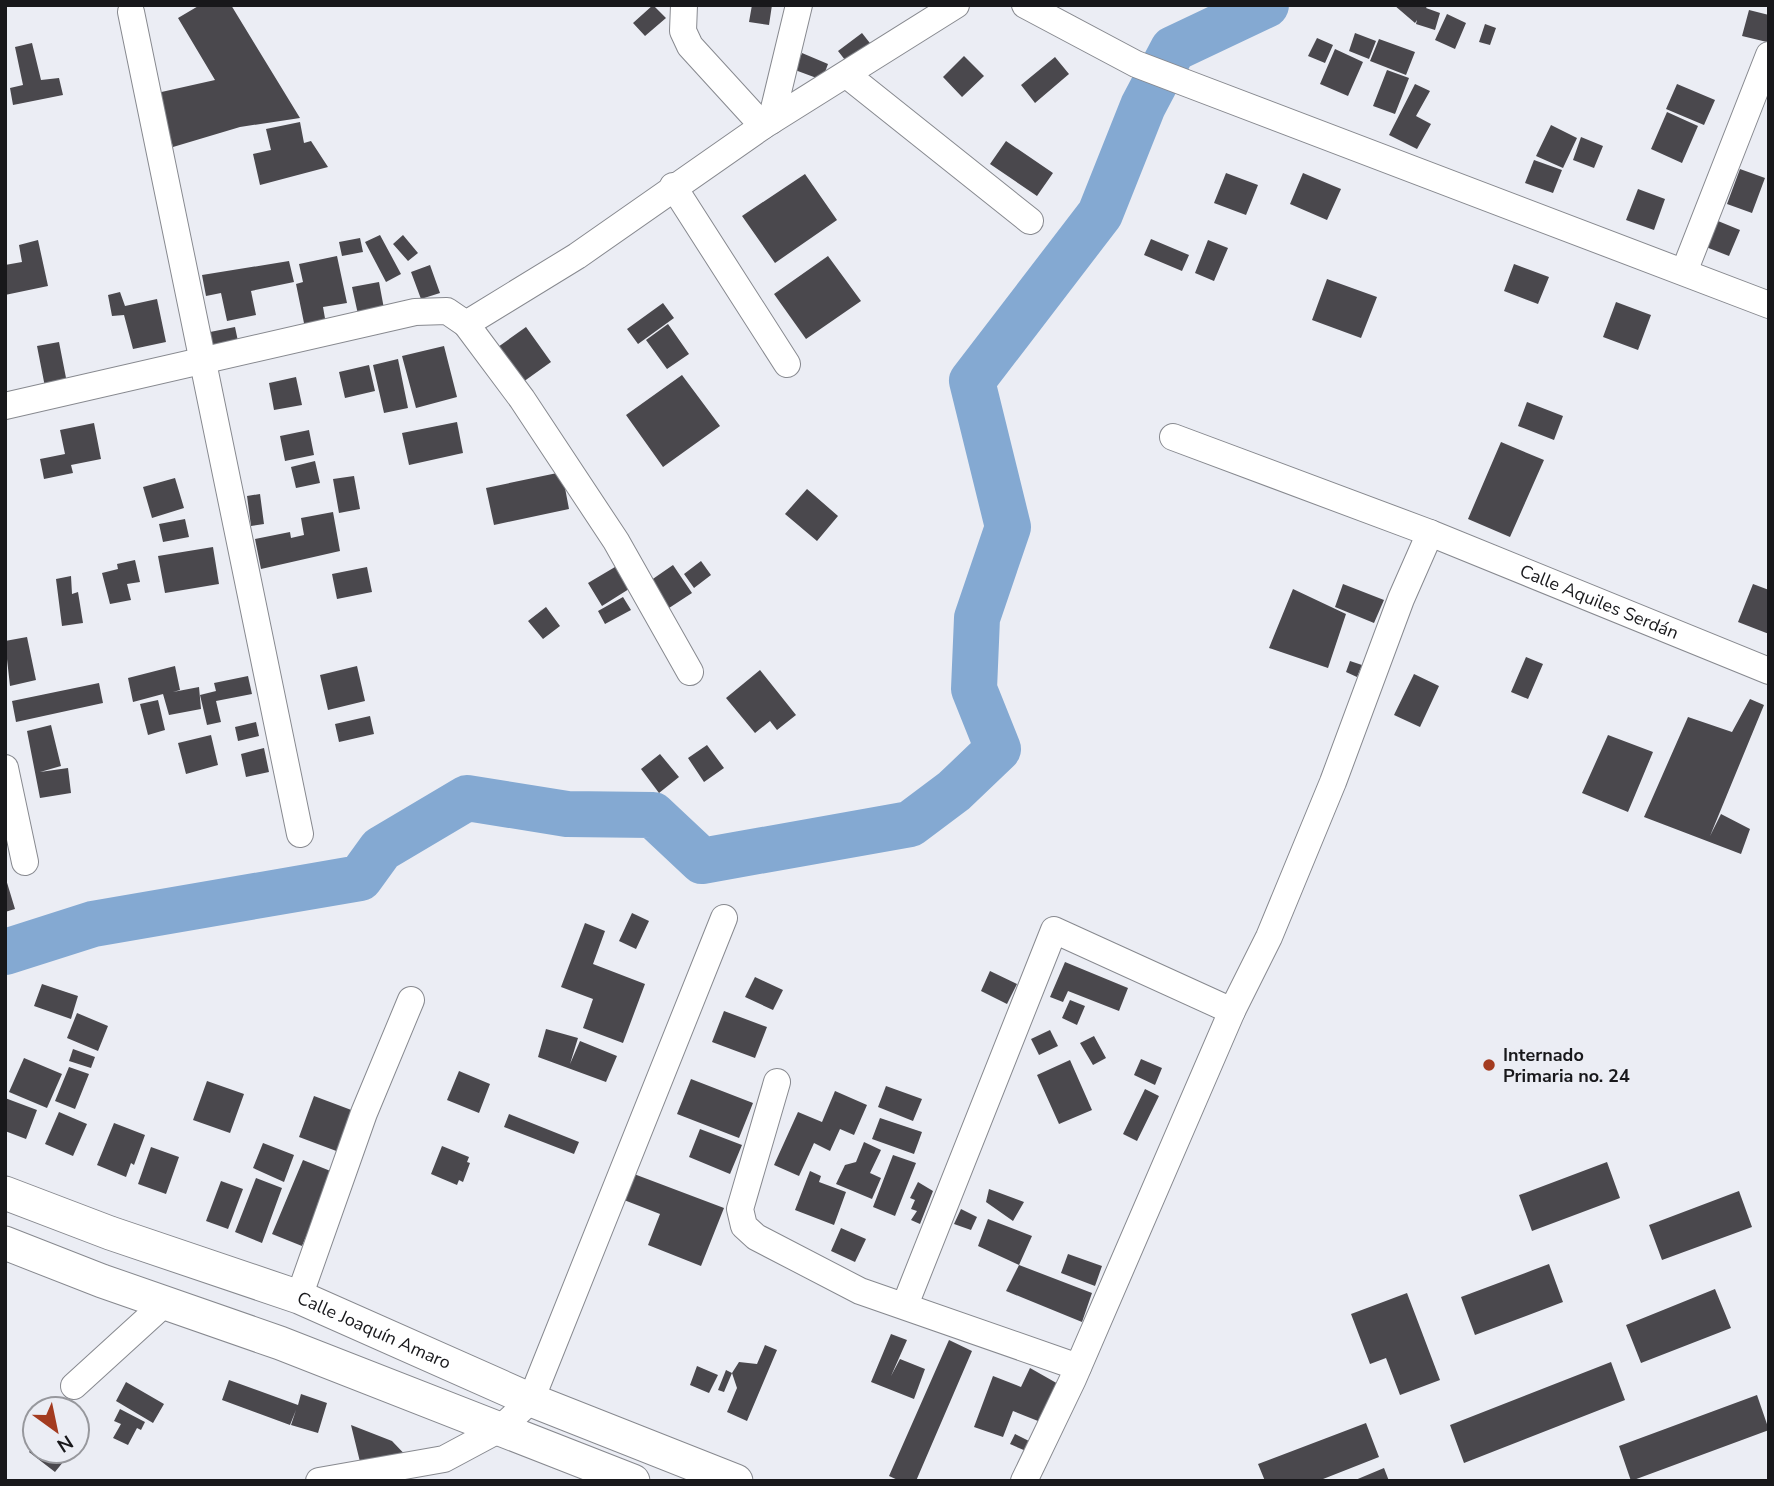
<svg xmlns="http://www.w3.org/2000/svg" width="1774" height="1486" font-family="'Nunito Sans',sans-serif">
	<rect width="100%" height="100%" fill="#ebedf4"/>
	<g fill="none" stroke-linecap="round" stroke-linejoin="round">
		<path stroke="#84a9d2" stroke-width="46" d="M 5,952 L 93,924 L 360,878 L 381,849 L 467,798 L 567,814 L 653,815 L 702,861 L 910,824 L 954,791 L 998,749 L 974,689 L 977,618 L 1008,527 L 972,381 L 1100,214 L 1143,106 L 1173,49 L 1266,5"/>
	</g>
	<path fill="#4a484d" d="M 200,5 L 231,5 L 300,118 L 240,127 L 173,147 L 157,93 L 215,80 L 178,18 Z
		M 653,5 L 666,18 L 645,36 L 633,23 Z
		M 752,5 L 772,5 L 769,25 L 749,22 Z
		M 1394,5 L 1428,5 L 1426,8 L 1440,13 L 1435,30 L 1416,24 L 1417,20 L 1415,23 Z
		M 1749,10 L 1769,15 L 1767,42 L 1742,36 Z
		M 1447,14 L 1466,23 L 1455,49 L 1435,40 Z
		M 1485,24 L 1496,28 L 1490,45 L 1479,42 Z
		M 862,33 L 873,47 L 849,65 L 838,51 Z
		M 1355,33 L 1376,41 L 1369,59 L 1349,51 Z
		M 1317,38 L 1333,45 L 1325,63 L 1308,56 Z
		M 1379,39 L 1415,52 L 1406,75 L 1370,61 Z
		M 32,43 L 41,80 L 59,78 L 63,95 L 13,105 L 10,88 L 23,85 L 15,47 Z
		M 1335,49 L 1363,62 L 1348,96 L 1320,84 Z
		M 802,53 L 828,64 L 822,80 L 795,70 Z
		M 964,56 L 984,76 L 962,97 L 943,77 Z
		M 1055,57 L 1069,74 L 1035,103 L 1021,85 Z
		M 1387,70 L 1409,78 L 1395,114 L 1373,106 Z
		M 1415,84 L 1430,91 L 1416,116 L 1431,124 L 1417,149 L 1389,135 Z
		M 1677,84 L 1715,100 L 1704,125 L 1666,109 Z
		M 1667,112 L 1698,126 L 1682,163 L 1651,149 Z
		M 300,122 L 304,143 L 311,141 L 328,167 L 260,185 L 253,154 L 271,150 L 266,129 Z
		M 1551,125 L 1577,138 L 1563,168 L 1536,156 Z
		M 1581,137 L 1603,146 L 1594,168 L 1573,160 Z
		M 1006,141 L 1053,173 L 1037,196 L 990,164 Z
		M 1534,160 L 1562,170 L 1553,193 L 1525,183 Z
		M 1740,169 L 1765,178 L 1752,213 L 1727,204 Z
		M 1226,173 L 1258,185 L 1246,215 L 1214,203 Z
		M 1303,173 L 1341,189 L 1327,220 L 1290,204 Z
		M 805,174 L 837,220 L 775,263 L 742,216 Z
		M 1638,189 L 1665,199 L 1654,230 L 1626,220 Z
		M 1718,221 L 1740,230 L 1729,256 L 1706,247 Z
		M 380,235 L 401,274 L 386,282 L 365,242 Z
		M 403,235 L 418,253 L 408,261 L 393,244 Z
		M 360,238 L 363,252 L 342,256 L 339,242 Z
		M 1151,239 L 1189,255 L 1182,271 L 1144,255 Z
		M 38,240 L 48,286 L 5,295 L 5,265 L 22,262 L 19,245 Z
		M 1208,240 L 1228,248 L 1214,281 L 1195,273 Z
		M 337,256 L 347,303 L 323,307 L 326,324 L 305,328 L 296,284 L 303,282 L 299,264 Z
		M 828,256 L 861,301 L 806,339 L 774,294 Z
		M 289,261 L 294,282 L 251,291 L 256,315 L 227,321 L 221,293 L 206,296 L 202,275 Z
		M 1514,264 L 1549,277 L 1538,304 L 1504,291 Z
		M 430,265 L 440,293 L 421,299 L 411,272 Z
		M 1327,279 L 1377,297 L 1361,338 L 1312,320 Z
		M 379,282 L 385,314 L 359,319 L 352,287 Z
		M 120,292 L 125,306 L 157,299 L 166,342 L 133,349 L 124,315 L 112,316 L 108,295 Z
		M 1616,302 L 1651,315 L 1638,350 L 1603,337 Z
		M 663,303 L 674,318 L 638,344 L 627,329 Z
		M 668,324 L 689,354 L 667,369 L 646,340 Z
		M 235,327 L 239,346 L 214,350 L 210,332 Z
		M 526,327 L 551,362 L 523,382 L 498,347 Z
		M 59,342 L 67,383 L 45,387 L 37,346 Z
		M 444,346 L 457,397 L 416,408 L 402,356 Z
		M 398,359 L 408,408 L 384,413 L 373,365 Z
		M 369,365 L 375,391 L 345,398 L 339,372 Z
		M 682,375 L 720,426 L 663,467 L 626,415 Z
		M 296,377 L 302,405 L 274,410 L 269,383 Z
		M 1527,402 L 1563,416 L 1554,440 L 1518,426 Z
		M 457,422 L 463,453 L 409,465 L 402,433 Z
		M 94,423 L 101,459 L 71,465 L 73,473 L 44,479 L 40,459 L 65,454 L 60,430 Z
		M 309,430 L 314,455 L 285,461 L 280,436 Z
		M 1501,442 L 1544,460 L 1510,537 L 1468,519 Z
		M 315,461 L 320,483 L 296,488 L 291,467 Z
		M 562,472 L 569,509 L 494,525 L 486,488 Z
		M 354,476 L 360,509 L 339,513 L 333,479 Z
		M 175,478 L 184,508 L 152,518 L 143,487 Z
		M 807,489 L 838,516 L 817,541 L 785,514 Z
		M 260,494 L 264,524 L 251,526 L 247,496 Z
		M 333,512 L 340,551 L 261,569 L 255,539 L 290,532 L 291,538 L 304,535 L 301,518 Z
		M 185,519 L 189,537 L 163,542 L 159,524 Z
		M 213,547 L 219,584 L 165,593 L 158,556 Z
		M 135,560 L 140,582 L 127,584 L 131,600 L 110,604 L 102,573 L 118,569 L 117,564 Z
		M 701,561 L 711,575 L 694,588 L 684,574 Z
		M 673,565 L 692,593 L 666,610 L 647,583 Z
		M 367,567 L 372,592 L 337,599 L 332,574 Z
		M 615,567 L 629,589 L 602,606 L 588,583 Z
		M 71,576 L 72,594 L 78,592 L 83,623 L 62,626 L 56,579 Z
		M 1343,584 L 1384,600 L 1374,623 L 1335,607 Z
		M 1753,584 L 1769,590 L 1769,634 L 1738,622 Z
		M 1293,589 L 1346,614 L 1328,668 L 1269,648 Z
		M 623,597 L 631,610 L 605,624 L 598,611 Z
		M 546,607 L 560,626 L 543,639 L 528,621 Z
		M 27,637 L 36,680 L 10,686 L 5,641 Z
		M 1526,657 L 1543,664 L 1528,699 L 1511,692 Z
		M 1350,661 L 1362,665 L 1357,677 L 1346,672 Z
		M 175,666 L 180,690 L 173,692 L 199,687 L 201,709 L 169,715 L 163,694 L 133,702 L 128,678 Z
		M 357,666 L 365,701 L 328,710 L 320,675 Z
		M 760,670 L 796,715 L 777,730 L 770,721 L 755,733 L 726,698 Z
		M 1414,674 L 1439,686 L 1420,727 L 1394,715 Z
		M 248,676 L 252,694 L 216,701 L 221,722 L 207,725 L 200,695 L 216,691 L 214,683 Z
		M 99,683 L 103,703 L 16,722 L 12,701 Z
		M 1750,699 L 1764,705 L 1710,836 L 1721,814 L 1750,829 L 1741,854 L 1644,817 L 1688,717 L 1732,732 Z
		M 158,700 L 165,730 L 148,735 L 140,704 Z
		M 370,716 L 374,734 L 339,742 L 335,724 Z
		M 256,722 L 259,736 L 238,741 L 235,727 Z
		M 51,725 L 61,766 L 40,772 L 68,768 L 71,793 L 40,798 L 27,731 Z
		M 211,735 L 218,765 L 186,774 L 178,743 Z
		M 1608,735 L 1653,752 L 1628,812 L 1582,793 Z
		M 707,745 L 724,768 L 704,782 L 688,758 Z
		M 264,748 L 269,772 L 246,777 L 241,754 Z
		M 660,754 L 679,777 L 659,793 L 641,769 Z
		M 5,876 L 15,909 L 5,912 Z
		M 632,913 L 649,921 L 636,949 L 619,941 Z
		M 585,923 L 605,931 L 593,964 L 645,984 L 623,1043 L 583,1028 L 593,999 L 561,987 Z
		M 1065,962 L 1128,988 L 1119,1011 L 1068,991 L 1063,1002 L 1050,997 Z
		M 990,971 L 1017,984 L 1007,1004 L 981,991 Z
		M 755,977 L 783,990 L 773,1010 L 745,997 Z
		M 42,984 L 78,996 L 71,1019 L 34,1006 Z
		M 1070,1000 L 1085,1006 L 1077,1025 L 1062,1018 Z
		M 724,1011 L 767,1027 L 755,1058 L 712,1042 Z
		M 77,1013 L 108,1026 L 98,1051 L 67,1038 Z
		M 546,1029 L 578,1038 L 570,1064 L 580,1041 L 617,1056 L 606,1082 L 538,1057 Z
		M 1050,1030 L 1058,1046 L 1039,1055 L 1031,1039 Z
		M 1094,1036 L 1106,1058 L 1093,1065 L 1080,1043 Z
		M 73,1049 L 95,1057 L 91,1068 L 69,1061 Z
		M 24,1058 L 62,1074 L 47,1108 L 9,1092 Z
		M 1141,1059 L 1162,1068 L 1155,1085 L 1134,1075 Z
		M 1070,1060 L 1092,1110 L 1059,1124 L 1037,1075 Z
		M 69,1067 L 89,1074 L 75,1109 L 55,1101 Z
		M 459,1071 L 490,1084 L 479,1113 L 447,1100 Z
		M 691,1079 L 753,1103 L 739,1138 L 677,1114 Z
		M 207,1081 L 244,1094 L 230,1133 L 193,1120 Z
		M 886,1086 L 922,1099 L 913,1121 L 878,1107 Z
		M 1145,1089 L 1159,1096 L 1137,1141 L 1123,1134 Z
		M 835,1091 L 867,1105 L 854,1135 L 840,1129 L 830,1151 L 814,1143 L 799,1176 L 774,1165 L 798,1112 L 822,1122 Z
		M 314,1096 L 354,1111 L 339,1152 L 299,1137 Z
		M 5,1098 L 37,1110 L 26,1139 L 5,1131 Z
		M 59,1112 L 87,1124 L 73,1156 L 45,1144 Z
		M 509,1114 L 579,1142 L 574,1154 L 504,1127 Z
		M 880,1118 L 922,1132 L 914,1154 L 872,1139 Z
		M 114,1123 L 145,1135 L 134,1165 L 131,1163 L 126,1177 L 97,1165 Z
		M 700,1129 L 742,1145 L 730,1174 L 689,1157 Z
		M 864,1142 L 881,1150 L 870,1173 L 881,1178 L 872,1199 L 836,1184 L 845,1165 L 856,1162 Z
		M 263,1143 L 294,1155 L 284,1182 L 253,1168 Z
		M 442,1146 L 469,1157 L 467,1162 L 470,1163 L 463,1182 L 459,1180 L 457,1185 L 431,1174 Z
		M 151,1147 L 179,1157 L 166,1194 L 138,1184 Z
		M 893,1155 L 916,1163 L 895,1216 L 873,1207 Z
		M 303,1160 L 333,1172 L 302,1246 L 272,1234 Z
		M 1607,1162 L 1620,1198 L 1532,1231 L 1519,1195 Z
		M 810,1171 L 821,1176 L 819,1182 L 846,1192 L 834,1225 L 795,1210 Z
		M 634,1174 L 724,1208 L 701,1266 L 648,1245 L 660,1214 L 624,1200 Z
		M 256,1178 L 282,1188 L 262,1243 L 235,1232 Z
		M 221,1181 L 243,1189 L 228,1229 L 206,1221 Z
		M 918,1182 L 933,1191 L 920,1224 L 911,1220 L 917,1211 L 911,1209 L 915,1200 L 910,1198 Z
		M 989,1189 L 1024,1202 L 1013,1221 L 986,1202 Z
		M 1739,1191 L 1752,1227 L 1662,1260 L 1649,1225 Z
		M 961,1209 L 977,1217 L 971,1230 L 954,1224 Z
		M 988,1219 L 1032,1236 L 1019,1265 L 1092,1293 L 1082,1322 L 1006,1291 L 1019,1265 L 978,1246 Z
		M 841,1228 L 866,1239 L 855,1262 L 831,1251 Z
		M 1068,1254 L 1102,1266 L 1095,1286 L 1061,1273 Z
		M 1549,1264 L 1563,1302 L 1475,1335 L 1461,1297 Z
		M 1715,1289 L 1731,1328 L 1641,1363 L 1626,1325 Z
		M 1407,1293 L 1440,1380 L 1400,1395 L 1386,1358 L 1370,1364 L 1351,1314 Z
		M 891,1334 L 907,1340 L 891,1376 L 900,1359 L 925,1369 L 914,1399 L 871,1382 Z
		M 949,1340 L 972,1351 L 916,1481 L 900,1481 L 889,1476 Z
		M 765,1345 L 777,1350 L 747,1421 L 727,1412 L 737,1388 L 732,1373 L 724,1392 L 718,1390 L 726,1370 L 732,1373 L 739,1362 L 757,1364 Z
		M 1611,1362 L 1625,1400 L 1464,1463 L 1450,1425 Z
		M 697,1366 L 718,1375 L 709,1393 L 690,1385 Z
		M 1030,1368 L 1060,1385 L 1043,1423 L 1013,1411 L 1003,1437 L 974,1427 L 993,1376 L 1021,1387 Z
		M 229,1380 L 298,1405 L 301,1394 L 327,1403 L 318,1433 L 291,1425 L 296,1410 L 290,1425 L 222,1400 Z
		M 126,1382 L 164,1404 L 153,1423 L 116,1401 Z
		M 1757,1395 L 1769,1430 L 1631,1481 L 1619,1446 Z
		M 120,1409 L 145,1422 L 141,1430 L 137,1428 L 128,1445 L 113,1438 L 121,1424 L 114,1421 Z
		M 1366,1423 L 1379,1457 L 1318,1481 L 1265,1481 L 1258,1464 Z
		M 351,1425 L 392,1441 L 414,1464 L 362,1470 Z
		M 1015,1434 L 1031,1442 L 1026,1451 L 1010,1444 Z
		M 35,1445 L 35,1451 L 72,1451 L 55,1472 L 29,1452 Z
		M 1384,1468 L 1389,1481 L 1353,1481 Z"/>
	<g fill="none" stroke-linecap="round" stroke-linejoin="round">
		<g stroke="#87898f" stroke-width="28">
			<g id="minor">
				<path d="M 684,5 L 683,31 L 690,46 L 763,126"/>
				<path d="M 1025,5 L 1136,64 L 1769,305"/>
				<path d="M 131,12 L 300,834"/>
				<path d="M 847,75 L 1030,221"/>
				<path d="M 771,121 L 799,5"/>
				<path d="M 673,186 L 787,364"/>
				<path d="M 1684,272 L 1769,55"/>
				<path d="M 466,324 L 522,399 L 616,541 L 690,672"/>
				<path d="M 5,406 L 415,312 L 447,311 L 466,324 L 577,256 L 763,126 L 956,5"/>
				<path id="s1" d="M 1173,437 L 1430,533 L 1769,671"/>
				<path d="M 5,768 L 25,862"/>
				<path d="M 777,1082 L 740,1209 L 744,1226 L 756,1237 L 860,1291 L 1078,1367"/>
				<path d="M 299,1297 L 364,1113 L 411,1000"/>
				<path d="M 905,1305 L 1054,930 L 1232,1011"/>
				<path d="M 74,1386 L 164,1304"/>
				<path d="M 319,1481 L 444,1459 L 500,1429 L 531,1400 L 724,918"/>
				<path d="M 1024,1481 L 1073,1379 L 1232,1011 L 1269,937 L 1333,782 L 1401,599 L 1430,533"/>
			</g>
		</g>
		<g stroke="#87898f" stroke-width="35">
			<g id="major">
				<path id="s2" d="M 5,1193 L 110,1233 L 299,1297 L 531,1400 L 736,1481"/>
				<path d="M 5,1243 L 102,1281 L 280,1343 L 633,1481"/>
			</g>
		</g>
		<use href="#minor" stroke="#fff" stroke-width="26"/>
		<use href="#major" stroke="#fff" stroke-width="33"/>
	</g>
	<circle fill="#a33b20" stroke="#ebedf4" stroke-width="2.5" cx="1489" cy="1065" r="7"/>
	<g text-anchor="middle" stroke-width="7" stroke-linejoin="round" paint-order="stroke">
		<g font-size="18" fill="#18181b" stroke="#ebedf4">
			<text dy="6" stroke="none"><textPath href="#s1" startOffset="457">Calle Aquiles Serdán</textPath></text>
			<text dy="6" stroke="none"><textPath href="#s2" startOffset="394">Calle Joaquín Amaro</textPath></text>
		</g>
		<g font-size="18" font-weight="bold" fill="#18181b" stroke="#ebedf4" text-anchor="start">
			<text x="1503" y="1061">Internado<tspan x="1503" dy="21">Primaria no. 24</tspan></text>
		</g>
	</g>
	<rect width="1774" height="1486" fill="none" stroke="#18181b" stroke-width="14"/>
	<g transform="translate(56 1430) rotate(147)"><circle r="33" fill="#ebedf4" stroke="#97989d" stroke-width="2"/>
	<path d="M0-5L12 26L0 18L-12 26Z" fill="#a33b20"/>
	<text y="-10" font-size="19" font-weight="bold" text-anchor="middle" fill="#18181b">N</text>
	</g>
</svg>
